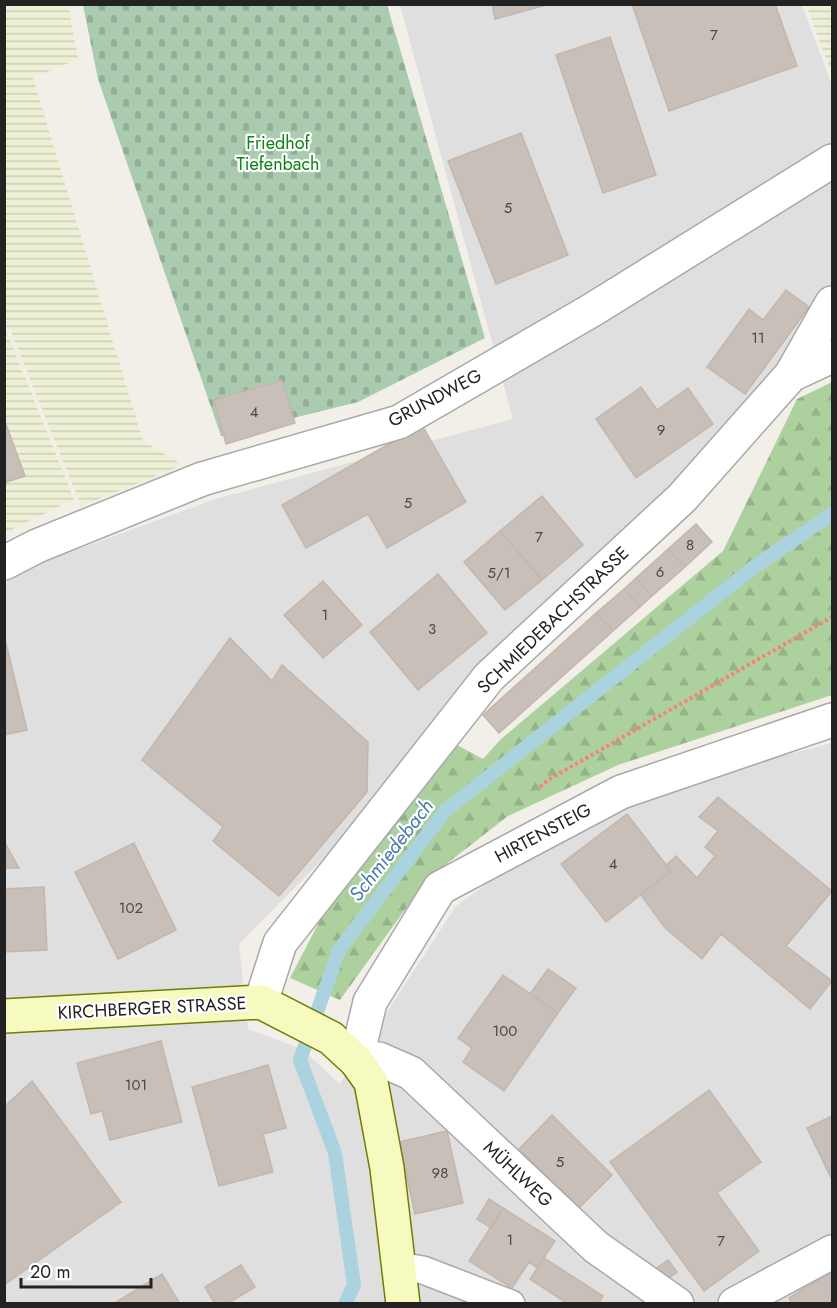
<svg xmlns="http://www.w3.org/2000/svg" width="837" height="1308" font-family="Jost,sans-serif">
	<defs>
		<pattern id="farmland-rules" width="6" height="5" patternUnits="userSpaceOnUse" patternTransform="scale(1.5)"><rect width="6" height="5" fill="#eef0d5"/><path d="M0 2.5h6" fill="none" stroke="#ccceb7"/></pattern>
		<pattern id="forest-firs" width="22" height="20" patternUnits="userSpaceOnUse" patternTransform="scale(1.5)"><rect width="22" height="20" fill="#add19e"/><path d="M5 1l3.5 6h-7zM16 11l3.5 6h-7z" fill="#95b388"/></pattern>
		<pattern id="cemetery-stones" width="16" height="16" patternUnits="userSpaceOnUse" patternTransform="scale(1.5)"><rect width="16" height="16" fill="#aacbaf"/><path d="M2 7V4a2 2 0 0 1 4 0v3zM10 15v-3a2 2 0 0 1 4 0v3z" fill="#92ae96"/></pattern>
	</defs>
	<rect width="100%" height="100%" fill="#f2efe9"/>
	<path fill="#e0dfdf" d="M 400,5 L 802,5 L 832,85 L 832,345 L 239,944 L 248,1029 L 302,1049 L 340,1084 L 456,906 L 524,857 L 647,791 L 832,743 L 832,1303 L 5,1304 L 5,583 L 33,566 L 215,499 L 513,419 Z"/>
	<path fill="url(#farmland-rules)" d="M 4,5 L 68,5 L 78,59 L 33,78 L 143,441 L 183,465 L 81,506 L 10,329 L 5,331 Z
		M 806,5 L 832,5 L 832,74 Z
		M 7,333 L 74,499 L 5,533 L 4,334 Z"/>
	<path fill="url(#forest-firs)" d="M 832,382 L 832,695 L 618,765 L 508,816 L 427,879 L 340,1000 L 290,978 L 353,857 L 457,745 L 483,759 L 500,740 L 723,551 L 797,399 Z"/>
	<path fill="url(#cemetery-stones)" d="M 83,5 L 387,5 L 485,338 L 358,402 L 221,436 L 98,79 Z"/>
	<g fill="none" stroke-linecap="round" stroke-linejoin="round">
		<path stroke="#aad3df" stroke-width="14" d="M 345,1304 L 354,1285 L 335,1153 L 300,1060 L 339,950 L 445,811 L 754,567 L 832,514"/>
	</g>
	<path fill="#c7bfb8" stroke="#c4b6ab" stroke-width="1.5" d="M 492,4 L 550,4 L 495,19 Z
		M 632,4 L 775,4 L 797,66 L 669,111 Z
		M 610,37 L 656,175 L 603,193 L 556,55 Z
		M 521,133 L 568,255 L 496,284 L 448,161 Z
		M 786,290 L 809,307 L 745,394 L 707,367 L 749,309 L 763,320 Z
		M 282,380 L 295,423 L 226,444 L 214,400 Z
		M 641,387 L 657,410 L 688,388 L 713,424 L 636,478 L 596,419 Z
		M 4,419 L 25,476 L 4,483 Z
		M 422,425 L 466,502 L 387,548 L 368,514 L 306,548 L 282,505 Z
		M 542,496 L 583,545 L 542,580 L 500,531 Z
		M 696,524 L 712,542 L 685,567 L 668,549 Z
		M 500,531 L 542,580 L 505,610 L 464,562 Z
		M 668,549 L 685,567 L 652,596 L 636,578 Z
		M 438,574 L 487,633 L 418,690 L 370,632 Z
		M 636,578 L 652,596 L 640,607 L 624,589 Z
		M 323,581 L 362,625 L 323,658 L 284,615 Z
		M 624,589 L 640,607 L 613,631 L 596,613 Z
		M 596,613 L 613,631 L 499,733 L 483,715 Z
		M 4,635 L 27,730 L 4,735 Z
		M 230,638 L 272,681 L 282,665 L 368,742 L 367,792 L 279,896 L 213,841 L 223,827 L 142,760 Z
		M 718,797 L 832,891 L 786,946 L 832,981 L 810,1009 L 721,934 L 702,959 L 665,928 L 641,895 L 671,871 L 666,865 L 676,856 L 697,878 L 715,856 L 705,847 L 718,831 L 699,817 Z
		M 627,814 L 671,871 L 606,922 L 561,864 Z
		M 4,841 L 19,868 L 4,868 Z
		M 134,843 L 176,930 L 118,959 L 75,872 Z
		M 44,887 L 47,950 L 4,952 L 4,889 Z
		M 548,969 L 576,988 L 558,1013 L 530,994 Z
		M 503,975 L 558,1013 L 504,1091 L 463,1062 L 472,1048 L 458,1038 Z
		M 161,1041 L 182,1122 L 110,1140 L 102,1111 L 91,1114 L 77,1063 Z
		M 268,1065 L 286,1128 L 263,1134 L 273,1172 L 219,1186 L 192,1087 Z
		M 32,1081 L 121,1202 L 4,1285 L 4,1107 Z
		M 709,1090 L 761,1162 L 717,1193 L 759,1251 L 704,1291 L 610,1162 Z
		M 552,1115 L 612,1175 L 579,1208 L 519,1149 Z
		M 832,1116 L 832,1180 L 807,1128 Z
		M 447,1131 L 463,1203 L 415,1214 L 399,1142 Z
		M 489,1199 L 503,1208 L 491,1228 L 477,1219 Z
		M 503,1208 L 555,1241 L 537,1268 L 529,1262 L 512,1288 L 469,1261 Z
		M 544,1258 L 603,1296 L 598,1304 L 568,1304 L 530,1279 Z
		M 668,1260 L 677,1272 L 663,1282 L 654,1270 Z
		M 241,1265 L 255,1287 L 227,1304 L 215,1304 L 205,1287 Z
		M 832,1271 L 832,1304 L 792,1304 L 789,1298 Z
		M 162,1274 L 180,1304 L 113,1304 Z"/>
	<g fill="none" stroke-linecap="round" stroke-linejoin="round">
		<g stroke="#a9a9a9" stroke-width="30">
			<path id="lane" d="M 398,1266 L 423,1270 L 511,1304"/>
		</g>
		<g stroke="#a9a9a9" stroke-width="36">
			<path id="street" d="M 791,375 L 832,303
				M 4,563 L 37,546 L 202,479 L 399,422 L 592,310 L 832,161
				M 261,1002 L 280,943 L 489,677 L 682,498 L 791,375 L 832,356
				M 677,1304 L 596,1247 L 411,1073 L 379,1059 L 356,1061 L 370,1002 L 440,888 L 621,792 L 832,720
				M 735,1304 L 832,1252"/>
		</g>
		<g stroke="#707d05" stroke-width="36">
			<path id="secondary" d="M 4,1016 L 261,1002 L 331,1038 L 356,1061 L 371,1082 L 387,1168 L 403,1304"/>
		</g>
		<path stroke="#fa8072" stroke-width="4" stroke-dasharray="3 3" stroke-linecap="butt" d="M 540,787 L 548,780 L 832,617"/>
		<use href="#lane" stroke="#fff" stroke-width="27"/>
		<use href="#street" stroke="#fff" stroke-width="33"/>
		<use href="#secondary" stroke="#f7fabf" stroke-width="33"/>
	</g>
	<g text-anchor="middle" stroke-width="4.5" stroke-linejoin="round" paint-order="stroke">
		<g font-size="15" fill="#4b4948">
			<text x="714" y="40">7</text>
			<text x="508" y="213">5</text>
			<text x="758" y="343">11</text>
			<text x="254" y="417">4</text>
			<text x="661" y="435">9</text>
			<text x="408" y="508">5</text>
			<text x="539" y="542">7</text>
			<text x="690" y="550">8</text>
			<text x="660" y="577">6</text>
			<text x="499" y="578">5/1</text>
			<text x="325" y="620">1</text>
			<text x="432" y="634">3</text>
			<text x="613" y="869">4</text>
			<text x="131" y="913">102</text>
			<text x="505" y="1036">100</text>
			<text x="136" y="1090">101</text>
			<text x="560" y="1167">5</text>
			<text x="440" y="1178">98</text>
			<text x="510" y="1245">1</text>
			<text x="721" y="1246">7</text>
		</g>
		<g font-size="18" fill="#0c8416" stroke="#fff">
			<text x="278" y="149">Friedhof<tspan x="278" dy="21">Tiefenbach</tspan></text>
		</g>
		<g font-size="18" fill="#222" stroke="#fff">
			<text transform="translate(435 398) rotate(-28)" y="6">GRUNDWEG</text>
			<text transform="translate(553 620) rotate(-44)" y="6">SCHMIEDEBACHSTRASSE</text>
			<text transform="translate(543 833) rotate(-28)" y="6">HIRTENSTEIG</text>
			<text transform="translate(152 1008) rotate(-3)" y="6">KIRCHBERGER STRASSE</text>
			<text transform="translate(518 1174) rotate(43)" y="6">MÜHLWEG</text>
		</g>
		<g font-size="20" font-style="italic" fill="#4a7aab" stroke="#fff">
			<text transform="translate(391 850) rotate(-52)" y="7">Schmiedebach</text>
		</g>
	</g>
	<rect width="837" height="1308" fill="none" stroke="#222222" stroke-width="12"/>
	<path d="M21 1278v9h130v-9" fill="none" stroke="#222222" stroke-width="3"/>
	<text x="30" y="1278" font-size="18" fill="#222222" stroke="#ffffff" stroke-width="4.5" paint-order="stroke">20 m</text>
</svg>
